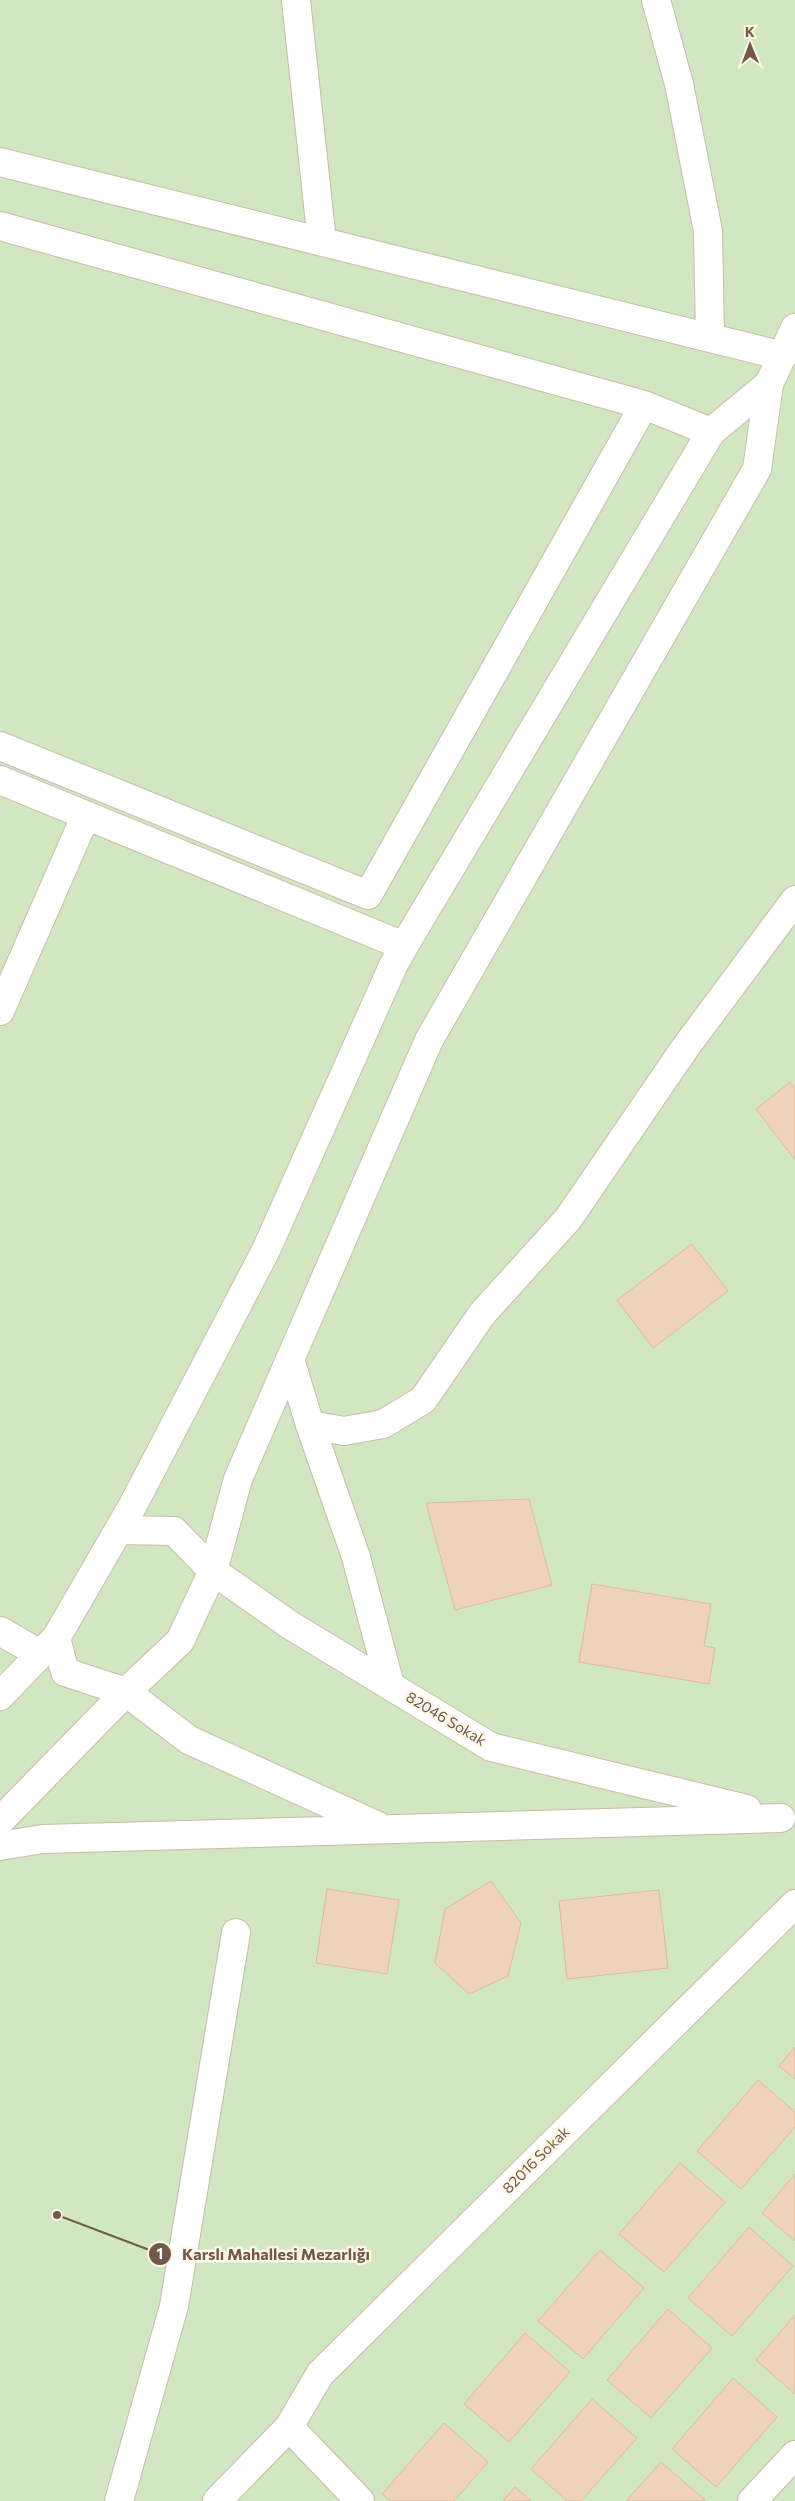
<svg xmlns="http://www.w3.org/2000/svg" width="795" height="2501" font-family="Commissioner,sans-serif">
	<rect width="100%" height="100%" fill="#fbf2e2"/>
	<path fill="#d0e7c2" d="M 0,0 L 795,0 L 795,2501 L 0,2501 Z"/>
	<path fill="#efd2bc" stroke="#e0b99d" d="M 790,1082 L 795,1088 L 795,1160 L 756,1109 Z
		M 692,1244 L 728,1291 L 653,1348 L 617,1300 Z
		M 529,1499 L 552,1585 L 455,1610 L 426,1503 Z
		M 592,1584 L 711,1604 L 704,1646 L 715,1648 L 709,1684 L 579,1662 Z
		M 491,1881 L 521,1923 L 508,1976 L 469,1994 L 435,1963 L 445,1909 Z
		M 327,1889 L 399,1900 L 387,1974 L 316,1963 Z
		M 659,1890 L 668,1968 L 567,1979 L 559,1901 Z
		M 795,2047 L 795,2079 L 779,2066 Z
		M 758,2080 L 795,2112 L 795,2127 L 741,2189 L 697,2151 Z
		M 680,2163 L 725,2202 L 664,2272 L 619,2234 Z
		M 795,2174 L 795,2241 L 762,2213 Z
		M 749,2227 L 793,2266 L 732,2336 L 688,2298 Z
		M 600,2250 L 644,2288 L 583,2359 L 538,2321 Z
		M 668,2309 L 712,2348 L 651,2418 L 607,2380 Z
		M 795,2315 L 795,2394 L 756,2360 Z
		M 525,2333 L 570,2372 L 509,2442 L 464,2404 Z
		M 733,2378 L 777,2417 L 716,2487 L 672,2449 Z
		M 592,2399 L 637,2438 L 581,2501 L 567,2501 L 531,2469 Z
		M 444,2423 L 488,2462 L 454,2501 L 391,2501 L 382,2494 Z
		M 661,2462 L 705,2500 L 704,2501 L 626,2501 Z
		M 515,2487 L 531,2501 L 503,2501 Z"/>
	<g fill="none" stroke-linecap="round" stroke-linejoin="round">
		<g stroke="#cbbaaa" stroke-width="30">
			<path id="minor" d="M 296,0 L 322,242
				M 656,0 L 679,84 L 708,231 L 710,338
				M 0,162 L 783,356
				M 0,226 L 644,405 L 711,432
				M 0,746 L 368,895 L 644,405
				M 0,780 L 404,946
				M 0,1011 L 86,815
				M 290,1359 L 310,1425 L 356,1557 L 390,1685
				M 310,1425 L 344,1431 L 383,1424 L 423,1400 L 482,1314 L 568,1219 L 685,1048 L 795,900
				M 119,1530 L 174,1531 L 213,1571 L 290,1625 L 491,1747 L 747,1809
				M 0,1631 L 40,1654
				M 56,1638 L 65,1672 L 126,1692 L 189,1740 L 378,1826
				M 0,1846 L 43,1839 L 781,1818
				M 289,2427 L 360,2501
				M 119,2501 L 174,2306 L 236,1933
				M 217,2501 L 289,2427 L 320,2374 L 795,1904
				M 752,2501 L 795,2455"/>
		</g>
		<g stroke="#d0bcaa" stroke-width="30">
			<path id="secondary" d="M 0,1696 L 56,1638 L 133,1505 L 266,1250 L 393,966 L 404,946 L 711,432 L 769,384
				M 0,1821 L 126,1692 L 180,1641 L 213,1571 L 238,1479 L 429,1040 L 757,469 L 769,384 L 795,328"/>
		</g>
		<use href="#minor" stroke="#fff" stroke-width="28"/>
		<use href="#secondary" stroke="#fff" stroke-width="28"/>
	</g>
	<g text-anchor="middle" stroke-width="5" stroke-linejoin="round" paint-order="stroke">
		<g font-size="15" fill="#715a4a" stroke="#fef6e8">
			<text transform="translate(446 1719) rotate(31)" y="5">82046 Sokak</text>
			<text transform="translate(536 2160) rotate(-45)" y="5">82016 Sokak</text>
		</g>
	</g>
	<path fill="none" stroke="#715a4a" stroke-width="2" d="M57 2215L160 2254"/>
	<g fill="#715a4a" stroke="#fef6e8" stroke-width="2">
		<circle cx="57" cy="2215" r="5"/>
		<circle cx="160" cy="2254" r="12"/>
	</g>
	<g font-size="15" text-anchor="middle" font-weight="bold" fill="#fff">
		<text x="160" y="2259">1</text>
	</g>
	<g font-size="16" text-anchor="middle" font-weight="bold" fill="#715a4a" stroke="#fef6e8" stroke-width="5" stroke-linejoin="round" paint-order="stroke">
		<text x="276" y="2260">Karslı Mahallesi Mezarlığı</text>
	</g>
	<g transform="translate(750 45) rotate(359)" stroke="#fef6e8" stroke-width="4" paint-order="stroke">
	<path d="M0-4L9 19L0 12L-9 19Z" fill="#715a4a"/>
	<text y="-8" font-size="14" font-weight="bold" text-anchor="middle" fill="#715a4a">K</text>
	</g>
</svg>
